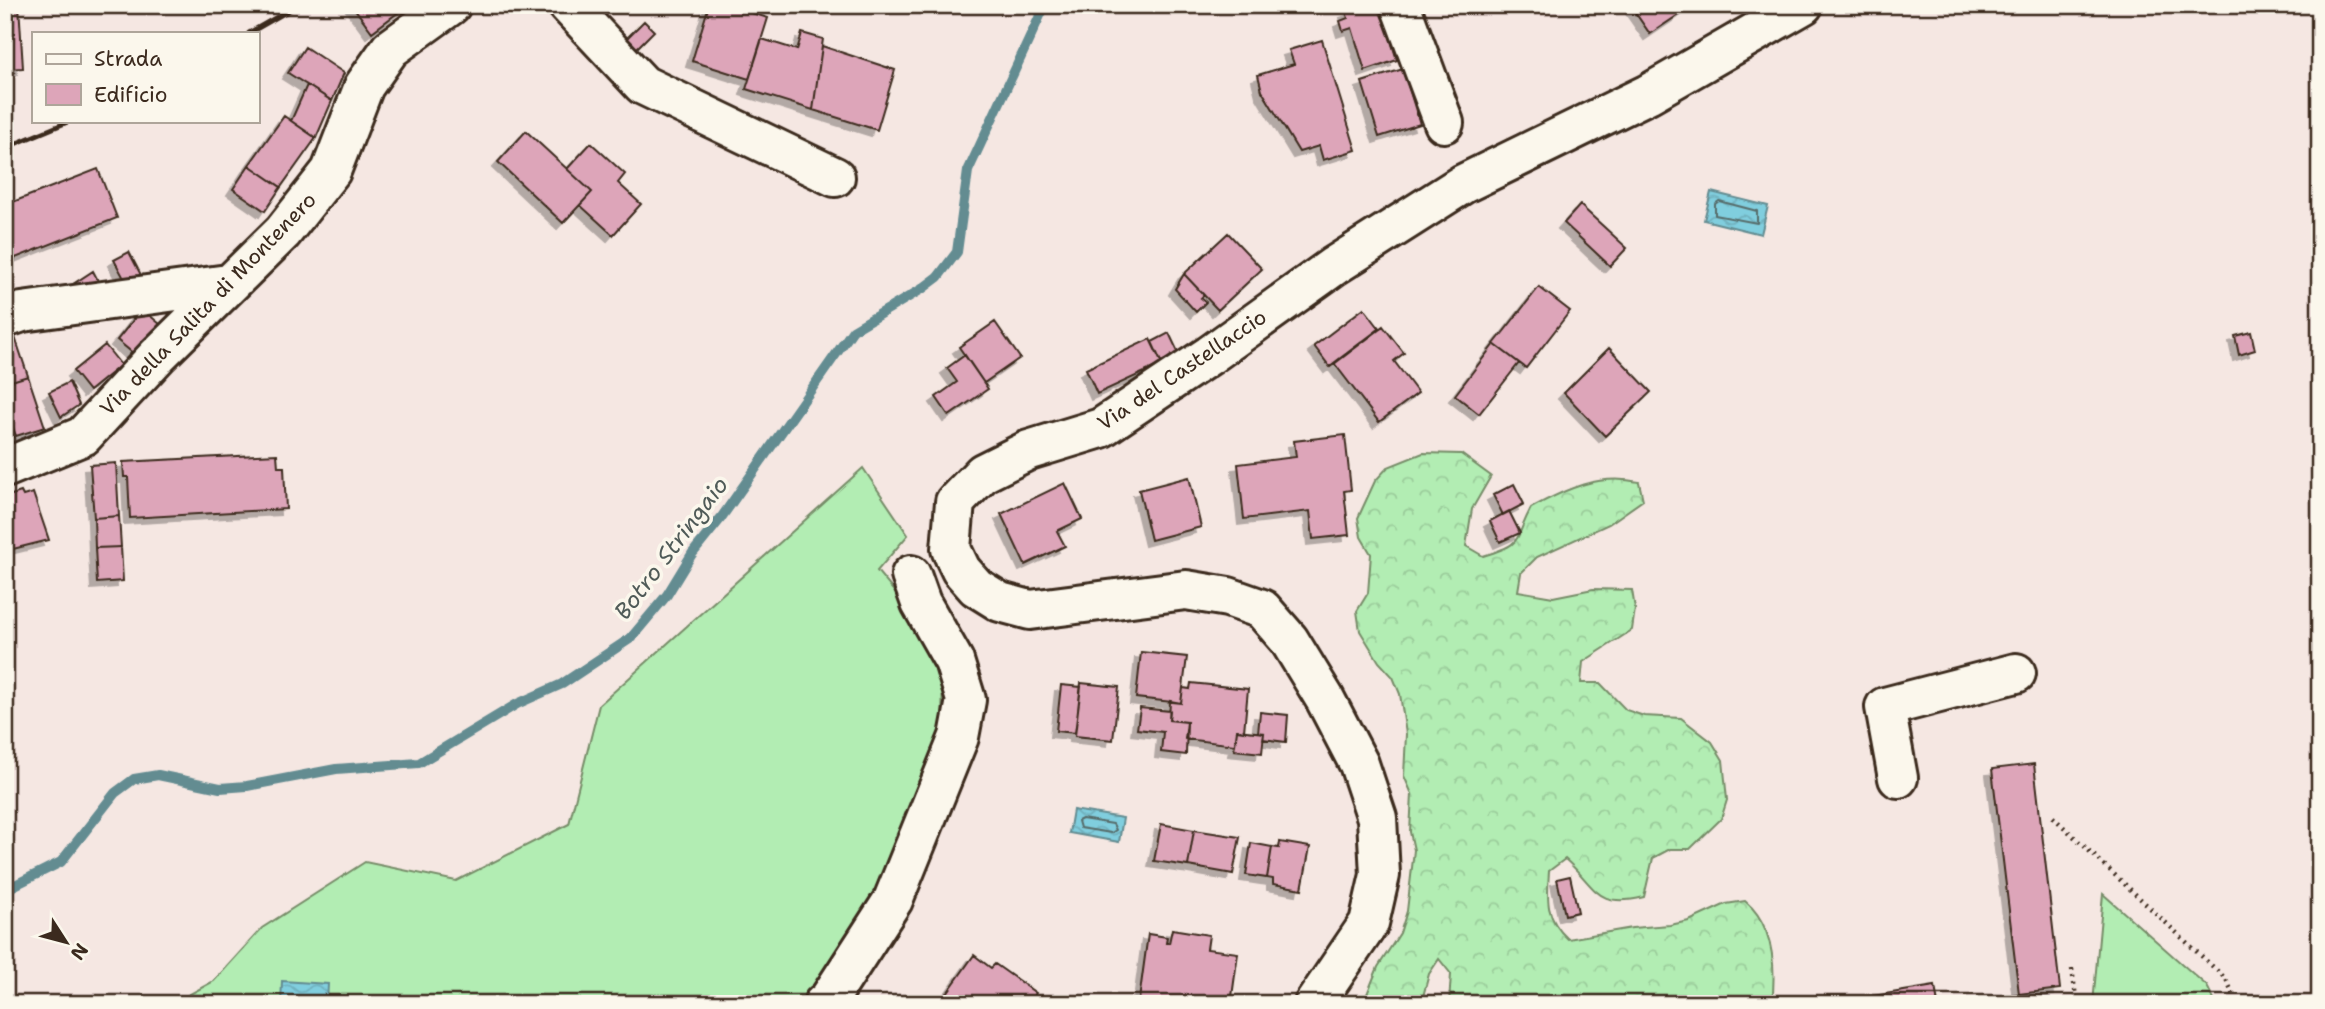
<svg xmlns="http://www.w3.org/2000/svg" width="2325" height="1009" font-family="'Shantell Sans',sans-serif">
	<defs>
		<pattern id="forest-crowns" width="20" height="18" patternUnits="userSpaceOnUse" patternTransform="scale(1.75)"><rect width="20" height="18" fill="#b2edb3"/><path d="M2 6a3 3 0 1 1 6 0M12 15a3 3 0 1 1 6 0" fill="none" stroke="#9acb9a"/></pattern>
		<pattern id="water-waves" width="16" height="10" patternUnits="userSpaceOnUse" patternTransform="scale(1.75)"><rect width="16" height="10" fill="#80cede"/><path d="M0 5q4-4 8 0t8 0" fill="none" stroke="#70b1be"/></pattern>
		<filter id="shadow"><feDropShadow dx="-6" dy="6" stdDeviation="0" flood-color="#0004"/></filter>
	</defs>
	<rect width="100%" height="100%" fill="#f5e7e2"/>
	<filter id="ink" filterUnits="userSpaceOnUse"><feTurbulence type="fractalNoise" baseFrequency=".0143" numOctaves="2"/><feDisplacementMap in="SourceGraphic" scale="14" xChannelSelector="R" yChannelSelector="G"/><feConvolveMatrix kernelMatrix="1 2 1 2 8 2 1 2 1" color-interpolation-filters="sRGB"/></filter>
	<g filter="url(#ink)">
		<path fill="#b2edb3" stroke="#768c68" stroke-width="2" d="M 863,468 L 908,535 L 877,571 L 907,607 L 943,670 L 942,731 L 888,882 L 818,986 L 796,1004 L 172,1004 L 214,981 L 262,928 L 365,862 L 456,881 L 569,824 L 599,705 Z
			M 2103,894 L 2207,986 L 2216,1004 L 2093,1004 Z"/>
		<path fill="url(#forest-crowns)" stroke="#768c68" stroke-width="2" d="M 1423,453 L 1461,454 L 1491,476 L 1472,509 L 1466,546 L 1483,556 C 1525,543 1513,542 1531,508 C 1566,489 1599,473 1639,482 L 1643,500 L 1609,524 L 1537,557 L 1521,573 L 1518,591 L 1553,597 L 1593,589 L 1632,590 L 1635,609 L 1632,630 L 1583,662 L 1581,683 L 1600,683 L 1626,710 L 1644,716 L 1681,718 L 1712,742 L 1723,760 L 1727,800 L 1721,819 L 1690,849 L 1670,849 L 1653,858 L 1644,897 C 1595,909 1597,887 1565,859 L 1549,871 C 1547,900 1545,918 1568,939 L 1632,928 L 1670,925 L 1689,921 L 1726,904 L 1745,901 C 1774,925 1776,968 1772,1004 L 1449,1004 L 1451,974 L 1439,959 L 1429,974 L 1421,1004 L 1363,1004 L 1378,967 L 1400,933 L 1407,911 L 1414,850 L 1410,832 L 1412,794 L 1404,776 L 1406,734 L 1400,694 L 1393,677 L 1379,662 L 1360,631 L 1357,611 L 1368,593 L 1371,554 L 1361,537 L 1358,518 L 1375,481 L 1388,467 Z"/>
		<path fill="url(#water-waves)" stroke="#648c91" stroke-width="2" d="M 1711,192 L 1768,206 L 1761,234 L 1704,220 Z
			M 1073,810 L 1123,818 L 1119,842 L 1069,833 Z
			M 282,981 L 328,984 L 327,1004 L 281,1004 Z"/>
		<g fill="none" stroke-linecap="round" stroke-linejoin="round">
			<path stroke="#576c6b" stroke-width="2" d="M 1719,201 L 1757,211 L 1757,223 L 1715,215 L 1715,204 Z
				M 1082,819 L 1113,824 L 1116,830 L 1111,833 L 1080,828 L 1078,821 Z"/>
			<path stroke="#648c91" stroke-width="10" d="M 5,890 L 61,862 L 115,793 L 134,779 L 158,775 L 220,788 L 247,786 L 336,769 L 419,763 L 517,704 L 562,684 L 631,638 L 667,595 L 692,554 L 721,518 L 853,330 L 922,289 L 938,277 L 957,252 L 968,171 L 1045,5"/>
		</g>
		<path fill="#dda5b9" stroke="#3b2a1e" stroke-width="2" filter="url(#shadow)" d="M 5,5 L 19,5 L 23,68 L 5,69 Z
			M 352,5 L 408,5 L 372,32 Z
			M 709,5 L 726,5 L 768,18 L 749,79 L 692,61 Z
			M 1368,5 L 1380,5 L 1397,60 L 1365,71 L 1352,28 L 1343,31 L 1340,21 L 1348,18 L 1346,12 Z
			M 1630,5 L 1693,5 L 1650,34 Z
			M 644,21 L 654,31 L 628,57 L 618,47 Z
			M 802,33 L 823,39 L 813,110 L 746,89 L 762,39 L 797,50 Z
			M 1322,40 L 1356,150 L 1323,160 L 1319,146 L 1299,152 L 1262,91 L 1258,75 L 1294,64 L 1289,50 Z
			M 822,46 L 895,70 L 877,130 L 813,110 Z
			M 305,47 L 344,73 L 332,101 L 288,73 Z
			M 1403,69 L 1420,124 L 1379,137 L 1362,82 Z
			M 307,85 L 332,101 L 316,138 L 291,121 Z
			M 284,116 L 316,138 L 281,187 L 249,165 Z
			M 526,131 L 592,192 L 563,223 L 498,162 Z
			M 591,143 L 625,174 L 618,183 L 641,204 L 613,235 L 580,205 L 592,192 L 567,169 Z
			M 249,165 L 281,187 L 265,211 L 233,189 Z
			M 98,169 L 117,218 L 13,259 L 5,239 L 5,205 Z
			M 1580,205 L 1627,248 L 1610,266 L 1564,223 Z
			M 1228,233 L 1262,269 L 1218,310 L 1184,274 Z
			M 129,252 L 141,275 L 126,282 L 114,260 Z
			M 93,271 L 103,290 L 64,290 Z
			M 1184,274 L 1204,295 L 1201,298 L 1206,302 L 1196,312 L 1175,289 Z
			M 1539,287 L 1570,311 L 1526,368 L 1494,344 Z
			M 1364,308 L 1380,329 L 1330,367 L 1314,346 Z
			M 142,309 L 160,324 L 134,354 L 117,340 Z
			M 995,322 L 1020,358 L 984,383 L 959,347 Z
			M 1383,326 L 1404,353 L 1394,361 L 1418,393 L 1379,422 L 1334,363 Z
			M 2251,332 L 2255,350 L 2239,355 L 2235,336 Z
			M 1169,333 L 1179,354 L 1161,362 L 1152,342 Z
			M 14,334 L 28,376 L 5,383 L 5,336 Z
			M 1150,339 L 1162,364 L 1097,394 L 1086,369 Z
			M 1494,344 L 1519,363 L 1479,414 L 1455,395 Z
			M 105,345 L 121,365 L 89,391 L 73,371 Z
			M 1609,348 L 1651,392 L 1605,436 L 1564,393 Z
			M 965,355 L 988,389 L 949,416 L 936,397 L 957,382 L 947,368 Z
			M 28,376 L 45,427 L 16,436 L 5,405 L 5,383 Z
			M 69,382 L 79,405 L 61,417 L 49,392 Z
			M 5,409 L 16,436 L 5,441 Z
			M 1345,435 L 1351,490 L 1344,491 L 1349,535 L 1313,539 L 1310,511 L 1244,519 L 1238,464 L 1296,457 L 1294,441 Z
			M 277,454 L 278,467 L 284,467 L 286,509 L 130,518 L 128,477 L 124,477 L 123,462 Z
			M 116,463 L 119,516 L 94,518 L 90,465 Z
			M 1189,477 L 1201,527 L 1151,540 L 1139,490 Z
			M 1065,483 L 1082,519 L 1057,531 L 1065,546 L 1025,565 L 1001,514 Z
			M 1514,484 L 1524,504 L 1503,515 L 1493,495 Z
			M 21,492 L 23,496 L 33,493 L 49,540 L 5,551 L 5,497 Z
			M 1509,511 L 1520,533 L 1500,542 L 1490,521 Z
			M 119,516 L 121,547 L 95,548 L 94,518 Z
			M 121,547 L 123,581 L 97,583 L 95,548 Z
			M 1141,652 L 1187,657 L 1181,703 L 1136,698 Z
			M 1081,683 L 1119,687 L 1113,740 L 1075,736 Z
			M 1191,683 L 1248,689 L 1244,731 L 1237,730 L 1235,745 L 1185,739 L 1187,722 L 1169,720 L 1170,701 L 1181,703 L 1183,688 L 1190,689 Z
			M 1061,685 L 1081,687 L 1075,733 L 1056,731 Z
			M 1140,708 L 1170,711 L 1169,720 L 1187,722 L 1186,755 L 1161,752 L 1163,732 L 1137,729 Z
			M 1260,712 L 1288,715 L 1286,742 L 1263,739 L 1264,733 L 1258,733 Z
			M 1237,730 L 1264,733 L 1262,753 L 1234,750 Z
			M 2034,764 L 2060,989 L 2019,994 L 1992,769 Z
			M 1161,824 L 1194,830 L 1188,866 L 1154,861 Z
			M 1194,830 L 1240,837 L 1233,874 L 1188,866 Z
			M 1280,842 L 1310,847 L 1302,889 L 1273,884 L 1273,879 L 1267,878 L 1272,847 L 1279,848 Z
			M 1251,843 L 1272,847 L 1267,878 L 1246,875 Z
			M 1570,876 L 1578,912 L 1565,915 L 1557,879 Z
			M 1172,929 L 1209,935 L 1207,949 L 1238,953 L 1231,1004 L 1169,1004 L 1139,1000 L 1148,934 L 1167,937 L 1166,943 L 1169,943 Z
			M 974,955 L 991,968 L 995,964 L 1036,993 L 1029,1004 L 940,1003 Z
			M 1935,986 L 1938,1004 L 1861,1004 L 1860,998 Z
			M 2019,994 L 2021,1004 L 1960,1004 Z"/>
		<g fill="none" stroke-linecap="round" stroke-linejoin="round">
			<g stroke="#3b2a1e" stroke-width="44">
				<path id="minor" d="M 568,5 L 643,85 L 835,177
					M 1400,5 L 1444,123
					M 5,318 L 22,312 L 228,284
					M 5,468 L 83,436 L 158,355 L 283,232 L 331,171 L 364,86 L 390,49 L 451,5
					M 1898,778 L 1885,707 L 2016,673
					M 823,1004 L 829,999 L 893,900 L 959,737 L 966,700 L 954,661 L 921,603 L 911,575
					M 1314,1004 L 1369,923 L 1380,875 L 1377,818 L 1359,764 L 1325,699 L 1289,640 L 1262,609 L 1228,597 L 1186,590 L 1030,610 L 1000,602 L 976,587 L 961,570 L 951,549 L 955,502 L 983,473 L 1029,450 L 1101,428 L 1210,355 L 1334,266 L 1463,184 L 1648,94 L 1803,5"/>
			</g>
			<path stroke="#3b2a1e" stroke-width="4.5" stroke-dasharray="2 5" stroke-linecap="butt" d="M 2053,817 L 2226,979 L 2238,1004
				M 2072,969 L 2077,1004"/>
			<use href="#minor" stroke="#fbf7ec" stroke-width="38"/>
			<path stroke="#3b2a1e" stroke-width="5" d="M 249,33 L 298,5
				M 5,148 L 70,121"/>
		</g>
	</g>
	<g text-anchor="middle" stroke-width="7" stroke-linejoin="round" paint-order="stroke">
		<g font-size="21" fill="#3b2a1e" stroke="#fbf7ec">
			<text transform="translate(208 304) rotate(-46)" y="7">Via della Salita di Montenero</text>
			<text transform="translate(1182 370) rotate(-34)" y="7">Via del Castellaccio</text>
		</g>
		<g font-size="23" font-style="italic" fill="#505b58" stroke="#fbf7ec">
			<text transform="translate(671 548) rotate(-53)" y="8">Botro Stringaio</text>
		</g>
	</g>
	<rect width="2325" height="1009" fill="none" stroke="#fbf7ec" stroke-width="28"/>
	<rect x="14" y="14" width="2297" height="981" fill="none" stroke="#3b2a1e" stroke-width="2.5" filter="url(#ink)"/>
	<rect x="32" y="32" width="228" height="91" fill="#fbf7ec" stroke="#aea59a" stroke-width="2"/>
	<rect x="46" y="54" width="35" height="10" fill="#fbf7ec" stroke="#aea59a" stroke-width="2"/>
	<text x="94" y="66" font-size="21" fill="#3b2a1e">Strada</text>
	<rect x="46" y="84" width="35" height="21" fill="#dda5b9" stroke="#aea59a" stroke-width="2"/>
	<text x="94" y="102" font-size="21" fill="#3b2a1e">Edificio</text>
	<g transform="translate(66 942) rotate(126)" stroke="#fbf7ec" stroke-width="5" paint-order="stroke">
	<path d="M0-5L12 26L0 18L-12 26Z" fill="#3b2a1e"/>
	<text y="-10" font-size="19" font-weight="bold" text-anchor="middle" fill="#3b2a1e">N</text>
	</g>
</svg>
